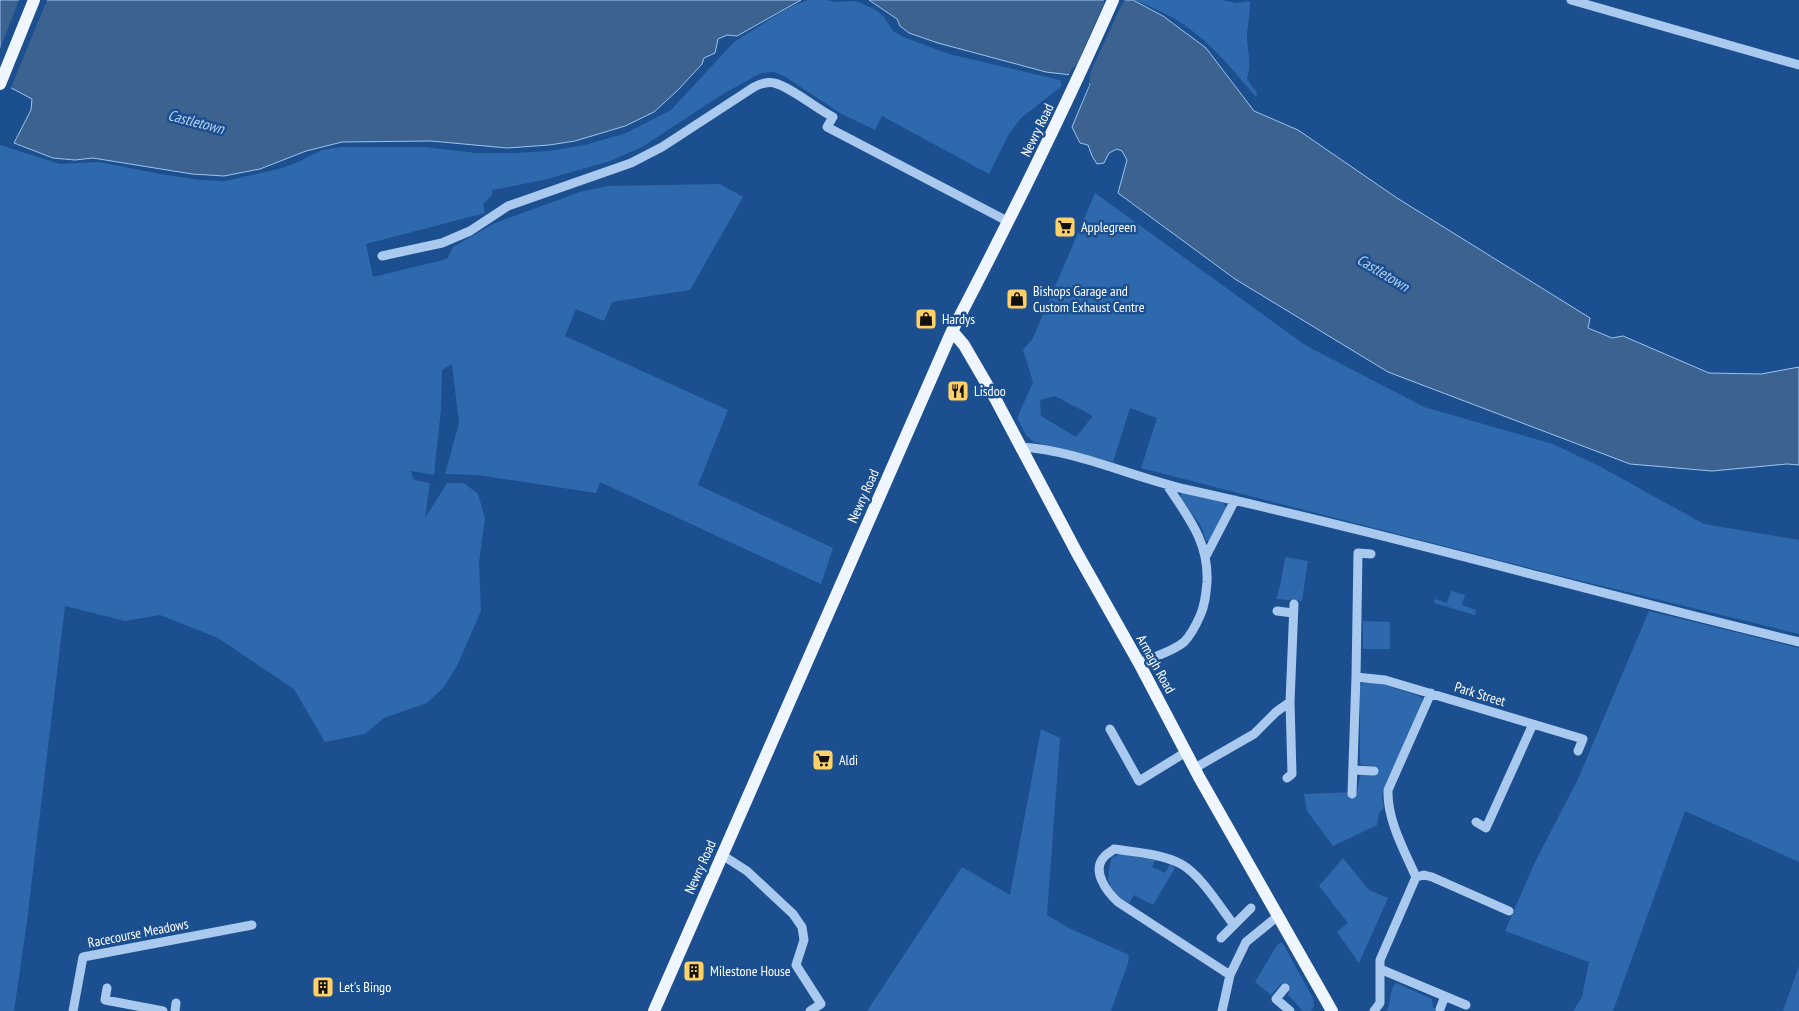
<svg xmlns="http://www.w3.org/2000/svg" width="1799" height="1011" font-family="'PT Sans Narrow',sans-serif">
	<rect width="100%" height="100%" fill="#1b4f8f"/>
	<path fill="#2e69ad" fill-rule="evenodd" d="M 808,0 L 826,0 L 836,2 L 856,1 L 876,10 L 884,17 L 893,31 L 906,38 L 949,54 L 1060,80 L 1062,86 L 1021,118 L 1009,134 L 989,174 L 882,116 L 875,130 L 840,113 L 784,76 L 774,72 L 761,73 L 723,94 L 642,147 L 610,161 L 544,180 L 492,190 L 492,195 L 483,204 L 485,213 L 366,244 L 373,277 L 447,259 L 453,247 L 495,223 L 580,192 L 607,186 L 720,184 L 743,197 L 690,290 L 612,302 L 604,321 L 576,309 L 565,336 L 728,410 L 698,485 L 833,548 L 821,584 L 600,482 L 596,493 L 478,475 L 445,474 L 459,423 L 452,364 L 442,370 L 441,409 L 434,475 L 411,471 L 414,480 L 430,483 L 425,518 L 447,483 L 464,483 L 478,494 L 485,518 L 479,562 L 481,611 L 457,666 L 444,687 L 427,703 L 384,718 L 365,734 L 325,742 L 294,689 L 218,638 L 160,615 L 125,621 L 65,606 L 27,921 L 14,1011 L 0,1011 L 0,145 L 60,164 L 99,162 L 160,174 L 201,180 L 225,181 L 278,169 L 296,163 L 322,150 L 341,147 L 424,147 L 476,153 L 515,153 L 549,151 L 584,145 L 624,134 L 671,110 L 734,42 L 780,13 L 797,4 Z
		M 1135,0 L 1222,0 L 1236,3 L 1250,1 C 1250,13 1248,23 1247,34 C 1247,51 1252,61 1247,79 L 1257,93 L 1256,97 C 1237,75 1218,51 1195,33 C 1177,18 1156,9 1135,0 Z
		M 1095,193 L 1305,345 L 1424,407 L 1553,444 L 1601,467 L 1704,524 L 1799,540 L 1799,634 L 1553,574 L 1141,468 L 1157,418 L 1130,408 L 1113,462 L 1034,442 L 1026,435 L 1017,418 L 1033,382 L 1023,350 L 1033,338 ZM 1055,396 L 1093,416 L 1076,437 L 1041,416 L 1040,400 Z
		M 1182,492 L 1224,503 L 1226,508 L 1209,541 L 1206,541 L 1201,526 L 1180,497 Z
		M 1285,557 L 1308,561 L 1302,601 L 1276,599 L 1281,582 Z
		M 1451,591 L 1465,595 L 1462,605 L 1476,610 L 1475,615 L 1434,603 L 1435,599 L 1447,603 Z
		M 1649,611 L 1799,648 L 1799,862 L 1685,811 L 1613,1011 L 1573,1011 L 1582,997 L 1589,962 L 1505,931 L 1535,862 L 1578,779 Z
		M 1363,621 L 1390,622 L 1390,649 L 1363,649 Z
		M 1369,680 L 1419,696 L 1422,698 L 1421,705 L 1383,790 L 1382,797 L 1384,808 L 1379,813 L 1377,825 L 1333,846 L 1307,811 L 1304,794 L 1357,792 L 1360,776 L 1363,774 L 1374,774 L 1374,766 L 1362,765 L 1360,763 L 1360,687 L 1363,682 Z
		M 1041,729 L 1060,738 L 1047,915 L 1069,928 L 1129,955 L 1128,963 L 1111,1011 L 867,1011 L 962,867 L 1010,895 Z
		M 1121,854 L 1155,860 L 1152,867 L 1165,873 L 1170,864 L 1175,868 L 1153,905 L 1134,895 L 1129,903 C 1107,891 1105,880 1112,857 Z
		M 1343,858 L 1369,890 L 1388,898 L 1359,963 L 1337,932 L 1348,923 L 1319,886 Z
		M 1282,942 L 1313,998 L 1314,1006 L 1311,1011 L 1303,1011 L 1288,995 L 1289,992 L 1281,984 L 1271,995 L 1255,982 L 1277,945 Z
		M 1799,966 L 1799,1011 L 1783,1011 Z
		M 1396,983 L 1432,999 L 1433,1008 L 1441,1011 L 1387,1011 C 1391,1002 1389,990 1396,983 Z"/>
	<path fill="#3c6290" stroke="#9cc4f0" d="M 0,0 L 801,0 L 737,36 L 727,35 L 718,39 L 715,53 L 704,58 L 702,64 L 678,90 L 654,112 L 625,126 L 575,141 L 549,145 L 507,148 L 431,141 L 342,142 L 306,151 L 260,169 L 224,176 L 192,174 L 93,158 L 75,160 L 53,158 L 14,143 L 31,110 L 32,99 L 0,82 Z
		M 869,0 L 1133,0 L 1163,16 L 1206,48 L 1254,111 L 1298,130 L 1397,198 L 1590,318 L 1588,328 L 1612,338 L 1623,336 L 1709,373 L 1761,374 L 1799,367 L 1799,465 L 1787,464 L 1712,471 L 1630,464 L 1388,372 L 1235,279 L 1118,193 L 1127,160 L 1122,151 L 1117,149 L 1109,153 L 1104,163 L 1097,164 L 1092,156 L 1088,145 L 1080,143 L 1072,127 L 1090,84 L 1080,76 L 1046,72 L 938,43 L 909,33 L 900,26 L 897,19 Z"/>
	<path fill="#1b4f8f" d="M 19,0 L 47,0 L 10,90 L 0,85 L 0,49 Z
		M 1104,0 L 1125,0 L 1120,8 L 1091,71 L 1089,86 L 1084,95 L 1087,85 L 1079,79 L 1068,77 L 1072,68 L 1076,66 L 1104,3 Z"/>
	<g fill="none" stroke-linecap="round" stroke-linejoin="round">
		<path stroke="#a9c9ee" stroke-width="9" d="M 1571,0 L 1799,65
			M 382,256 L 442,243 L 470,231 L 508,206 L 631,163 L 662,147 L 754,87 C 760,84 767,81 774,83 C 789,86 817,109 833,117 L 827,127 L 1009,222
			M 1021,447 C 1076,450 1134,478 1189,490 C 1393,535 1595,593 1799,642
			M 1371,554 L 1358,553 L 1356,677 L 1385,680 L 1583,739 L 1578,751
			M 1206,556 L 1235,500
			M 1277,611 L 1293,613
			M 1139,663 C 1153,657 1172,652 1184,642 C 1191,635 1196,625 1200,616 C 1205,605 1206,594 1207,582 C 1209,542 1188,517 1167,485
			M 1110,729 L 1139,781 L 1186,752
			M 1195,768 L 1254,734 L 1276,712 L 1290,702 L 1294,604
			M 1353,770 L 1374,771
			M 1287,778 L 1292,774 L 1290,702
			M 1352,794 L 1356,677
			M 1476,822 L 1486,828 L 1533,724
			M 722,855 L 747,871 L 793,914 L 802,927 L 804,940 L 796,965 L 821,1004 L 810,1011
			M 1416,877 C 1404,850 1387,820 1388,790 L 1431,693
			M 1221,938 L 1251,908
			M 1380,969 L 1466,1005
			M 1230,975 L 1118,902 C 1107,892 1091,871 1104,857 C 1106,854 1111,852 1114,849 C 1135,852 1162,854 1181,864 C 1201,875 1220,907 1234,925
			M 107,988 L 105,1000 L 163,1011
			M 1285,988 L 1276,999 L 1290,1011
			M 1440,1009 L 1445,996
			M 73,1011 L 83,957 L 252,925
			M 175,1011 L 176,1003
			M 1222,1011 L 1230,975 L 1246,942 L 1278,916
			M 1374,1011 L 1380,1003 L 1380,960 L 1416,877 L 1424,875 L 1432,877 L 1509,911"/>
		<path stroke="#f0f6ff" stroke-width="12" d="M 0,84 L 34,0
			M 952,331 L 964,345 L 996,400 L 1077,553 L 1139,663 L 1199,777 L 1332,1011
			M 654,1011 L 952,331 C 1009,222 1063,113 1113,0"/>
	</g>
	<defs>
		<g id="supermarket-square" transform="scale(1.125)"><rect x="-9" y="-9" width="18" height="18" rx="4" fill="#ffd166" stroke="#1b4f8f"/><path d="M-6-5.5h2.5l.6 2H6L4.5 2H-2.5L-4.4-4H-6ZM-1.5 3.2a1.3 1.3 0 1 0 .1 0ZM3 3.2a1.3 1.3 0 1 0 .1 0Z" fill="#111"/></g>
		<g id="shop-square" transform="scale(1.125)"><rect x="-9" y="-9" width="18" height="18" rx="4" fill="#ffd166" stroke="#1b4f8f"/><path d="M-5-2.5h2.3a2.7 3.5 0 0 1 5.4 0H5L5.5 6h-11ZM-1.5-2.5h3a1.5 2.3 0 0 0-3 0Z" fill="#111"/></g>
		<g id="restaurant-square" transform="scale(1.125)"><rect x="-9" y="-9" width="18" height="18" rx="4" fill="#ffd166" stroke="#1b4f8f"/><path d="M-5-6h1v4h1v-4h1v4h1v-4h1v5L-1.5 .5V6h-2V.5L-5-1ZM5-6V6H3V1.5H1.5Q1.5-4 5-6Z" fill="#111"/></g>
		<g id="building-square" transform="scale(1.125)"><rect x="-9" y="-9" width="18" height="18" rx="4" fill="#ffd166" stroke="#1b4f8f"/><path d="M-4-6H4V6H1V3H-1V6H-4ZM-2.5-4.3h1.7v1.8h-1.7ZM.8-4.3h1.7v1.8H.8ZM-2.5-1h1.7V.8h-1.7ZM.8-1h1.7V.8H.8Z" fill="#111"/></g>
	</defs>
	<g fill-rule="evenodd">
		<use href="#supermarket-square" x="1065" y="227"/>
		<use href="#shop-square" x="1017" y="299"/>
		<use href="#shop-square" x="926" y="319"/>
		<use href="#restaurant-square" x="958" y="391"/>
		<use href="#supermarket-square" x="823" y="760"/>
		<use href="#building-square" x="694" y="971"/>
		<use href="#building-square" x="323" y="987"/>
	</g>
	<g text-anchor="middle" stroke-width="5" stroke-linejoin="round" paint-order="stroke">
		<g font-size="14" fill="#fff" stroke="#1b4f8f">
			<text transform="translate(1037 130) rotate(-64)" y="5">Newry Road</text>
			<text transform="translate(863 496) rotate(-66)" y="5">Newry Road</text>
			<text transform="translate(1156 664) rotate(61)" y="5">Armagh Road</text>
			<text transform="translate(1480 694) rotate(17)" y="5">Park Street</text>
			<text transform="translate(700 867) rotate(-66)" y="5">Newry Road</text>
			<text transform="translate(138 933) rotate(-11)" y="5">Racecourse Meadows</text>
		</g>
		<g font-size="14" fill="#fff" stroke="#1b4f8f" text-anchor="start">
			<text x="1081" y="232">Applegreen</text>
			<text x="1033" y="296">Bishops Garage and<tspan x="1033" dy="16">Custom Exhaust Centre</tspan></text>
			<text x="942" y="324">Hardys</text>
			<text x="974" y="396">Lisdoo</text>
			<text x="839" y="765">Aldi</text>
			<text x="710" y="976">Milestone House</text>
			<text x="339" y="992">Let's Bingo</text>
		</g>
		<g font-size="15" font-style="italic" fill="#b5d3f5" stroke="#1b4f8f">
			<text transform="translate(196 122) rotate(15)" y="5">Castletown</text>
			<text transform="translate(1383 273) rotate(31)" y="5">Castletown</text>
		</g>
	</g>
</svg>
